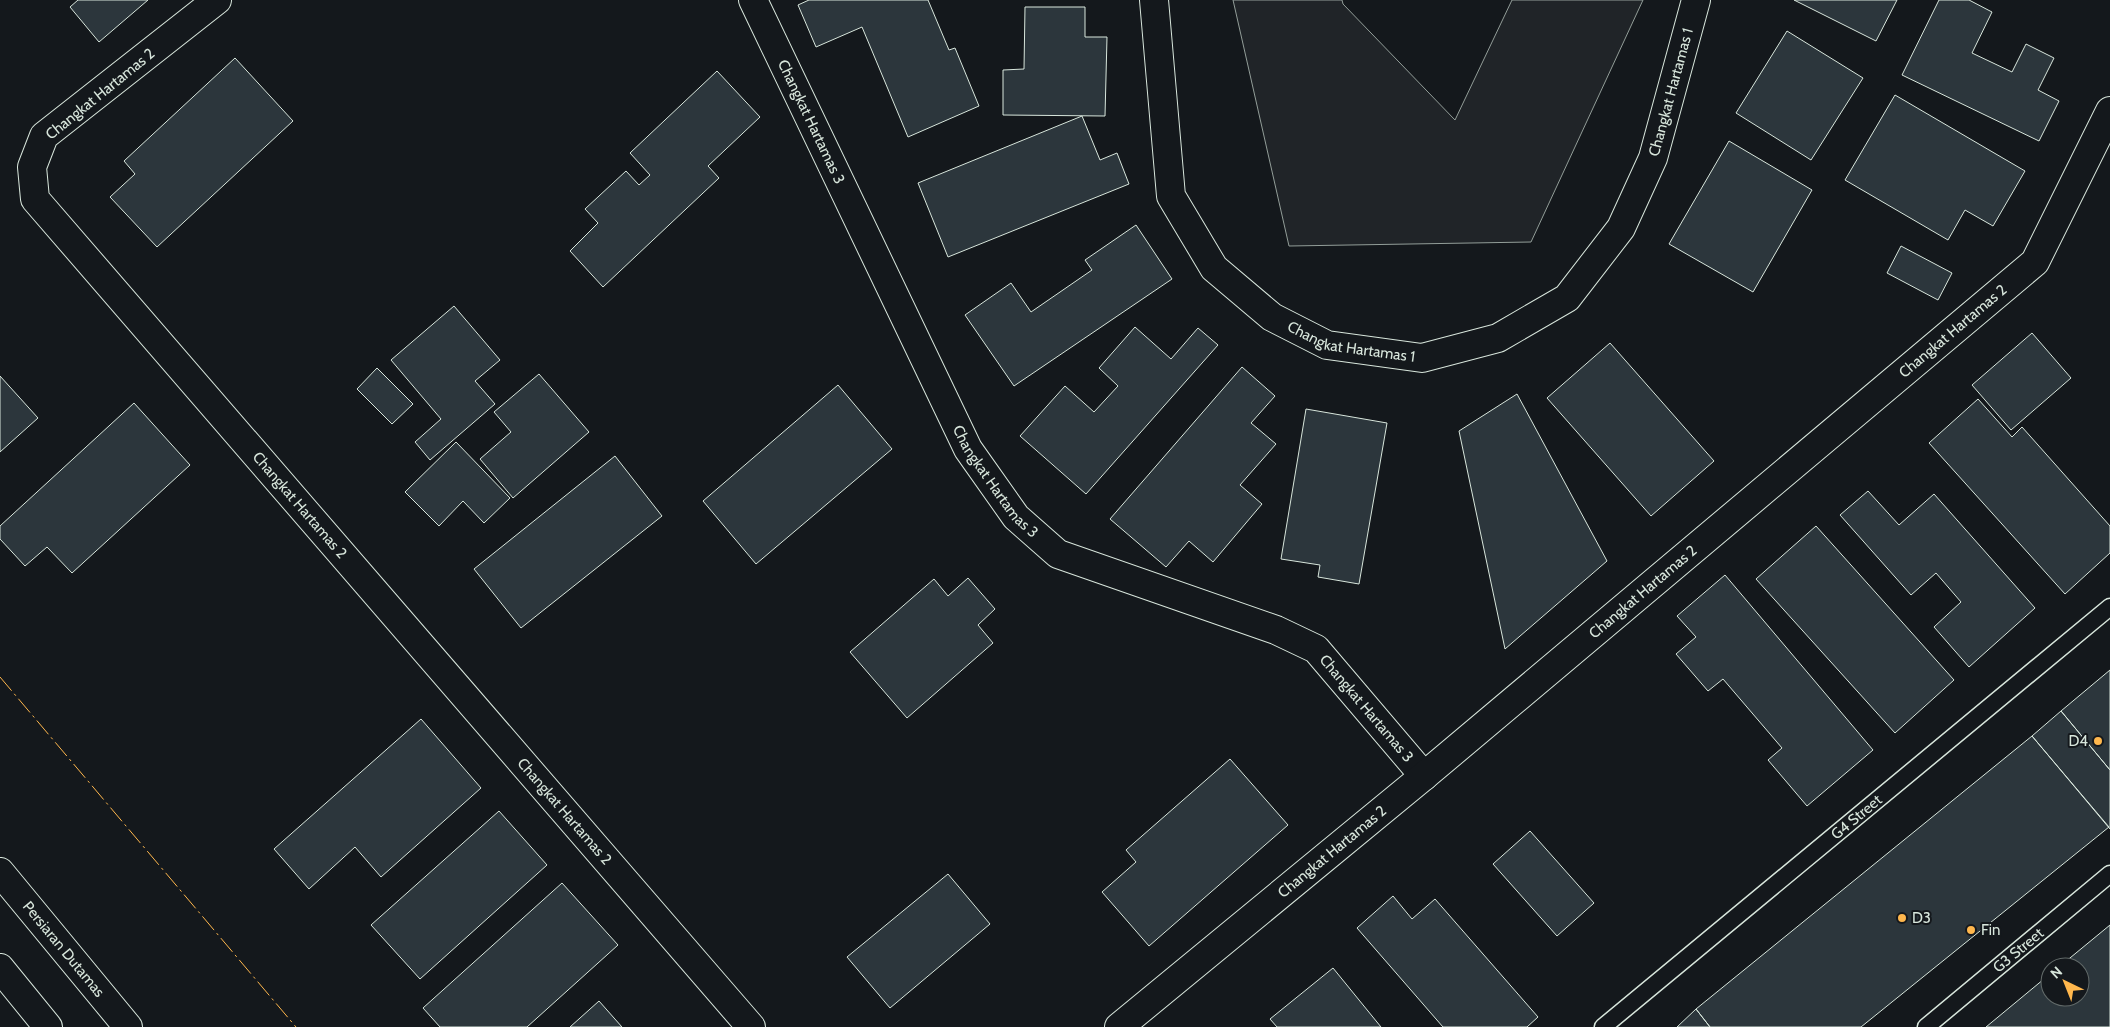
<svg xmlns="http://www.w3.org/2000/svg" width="2110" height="1027" font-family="Cabin,sans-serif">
	<rect width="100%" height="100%" fill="#14181c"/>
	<path fill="#202428" stroke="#939e99" d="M 1233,0 L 1342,0 L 1343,4 L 1455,120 L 1512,0 L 1643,0 L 1531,242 L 1289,246 Z"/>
	<path fill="#2c363c" stroke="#d8e6dc" d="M 78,0 L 148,0 L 99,42 L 70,7 Z
		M 809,0 L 928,0 L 949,50 L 955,48 L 979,106 L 908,137 L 862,27 L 816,47 L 798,5 Z
		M 1794,0 L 1897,0 L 1876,41 Z
		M 1939,0 L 1969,0 L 1992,12 L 1972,53 L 2012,72 L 2026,44 L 2054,58 L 2038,90 L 2059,101 L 2039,141 L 1902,75 Z
		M 1025,7 L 1085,7 L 1085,37 L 1107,37 L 1105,116 L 1003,115 L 1003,70 L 1024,69 Z
		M 1787,31 L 1863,78 L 1811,160 L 1736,113 Z
		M 235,58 L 293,121 L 157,247 L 110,197 L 135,174 L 124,161 Z
		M 717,71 L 760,117 L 708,166 L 719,178 L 603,287 L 570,251 L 598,223 L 585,209 L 626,171 L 639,185 L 650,175 L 630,153 Z
		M 1895,95 L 2025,171 L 1993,226 L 1965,210 L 1948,240 L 1845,180 Z
		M 1082,116 L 1100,160 L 1117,153 L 1129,184 L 948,257 L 918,183 Z
		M 1729,141 L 1812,190 L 1753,292 L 1669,244 Z
		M 1136,225 L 1172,279 L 1014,386 L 965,315 L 1011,283 L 1031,312 L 1092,270 L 1085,260 Z
		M 1901,246 L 1952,273 L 1938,300 L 1887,273 Z
		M 454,306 L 500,360 L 475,381 L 495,404 L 430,460 L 415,442 L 441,419 L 391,360 Z
		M 1135,327 L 1171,359 L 1198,328 L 1218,345 L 1086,494 L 1020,436 L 1065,386 L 1094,412 L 1118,386 L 1099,368 Z
		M 2032,333 L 2071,378 L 2011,430 L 1972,385 Z
		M 1610,343 L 1714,461 L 1651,516 L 1547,398 Z
		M 1242,367 L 1275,396 L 1251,423 L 1276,444 L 1240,485 L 1262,504 L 1213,562 L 1189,541 L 1166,567 L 1110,519 Z
		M 377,368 L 413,404 L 392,424 L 357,389 Z
		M 539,374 L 589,432 L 513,498 L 480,459 L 511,432 L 494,412 Z
		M 0,376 L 38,418 L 0,452 Z
		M 838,385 L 892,449 L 756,564 L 703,501 Z
		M 1517,394 L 1607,561 L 1505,649 L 1459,431 Z
		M 1978,399 L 2012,437 L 2022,427 L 2110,526 L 2110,553 L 2065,594 L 1929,443 Z
		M 134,403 L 190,465 L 72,573 L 47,547 L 25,566 L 0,539 L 0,526 Z
		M 1306,409 L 1387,423 L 1359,584 L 1318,577 L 1320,565 L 1281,559 Z
		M 456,442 L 510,498 L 484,523 L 463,501 L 439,526 L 405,492 Z
		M 615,456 L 662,516 L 521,628 L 474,569 Z
		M 1868,491 L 1899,525 L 1934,494 L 2035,608 L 1969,667 L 1934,627 L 1961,602 L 1936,573 L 1911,595 L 1840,515 Z
		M 1816,526 L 1954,680 L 1895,733 L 1756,579 Z
		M 1725,575 L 1873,750 L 1807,806 L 1768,760 L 1782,748 L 1723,679 L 1708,691 L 1676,654 L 1696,637 L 1677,616 Z
		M 968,578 L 995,609 L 978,625 L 993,643 L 907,718 L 850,652 L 934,579 L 948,596 Z
		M 2110,670 L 2110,770 L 2061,711 Z
		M 2061,711 L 2110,770 L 2110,829 L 2032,736 Z
		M 421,719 L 481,788 L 381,877 L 355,847 L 309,889 L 274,849 Z
		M 2032,736 L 2109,827 L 1861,1027 L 1710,1027 L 1696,1009 Z
		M 1230,759 L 1288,825 L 1149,946 L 1102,892 L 1136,862 L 1126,850 Z
		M 499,811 L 547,865 L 420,979 L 371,925 Z
		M 1530,831 L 1594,903 L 1557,936 L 1493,864 Z
		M 948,874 L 990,924 L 890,1008 L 847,957 Z
		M 562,883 L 618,945 L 527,1027 L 440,1027 L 423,1008 Z
		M 1393,896 L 1412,919 L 1435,899 L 1538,1017 L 1527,1027 L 1443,1027 L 1357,928 Z
		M 2110,925 L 2110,1027 L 1986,1027 L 2050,974 L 2050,997 L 2080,997 L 2080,967 L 2059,967 Z
		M 1333,968 L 1381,1027 L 1277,1027 L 1270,1019 Z
		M 599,1001 L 622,1027 L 570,1027 Z
		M 1696,1009 L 1710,1027 L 1677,1027 Z"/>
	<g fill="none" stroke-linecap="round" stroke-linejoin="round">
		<g stroke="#d8e6dc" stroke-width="19">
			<g id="lane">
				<path id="s1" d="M 1603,1027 L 2110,607"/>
				<path id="s2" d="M 1926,1027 L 2110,874"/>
			</g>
		</g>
		<g stroke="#d8e6dc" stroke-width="30">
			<g id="street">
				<path id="s3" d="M 217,0 L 44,136 L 32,167 L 35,199 L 751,1027"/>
				<path id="s4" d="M 753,0 L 968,449 L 1016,517 L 1058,554 L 1276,630 L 1316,649 L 1424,776"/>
				<path id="s5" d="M 1154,0 L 1171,196 L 1214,268 L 1272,317 L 1327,345 L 1422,358 L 1498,338 L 1567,298 L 1621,228 L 1653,158 L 1696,0"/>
				<path id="s6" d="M 1119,1027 L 1424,776 L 2035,262 L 2110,111"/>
			</g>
		</g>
		<g stroke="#d8e6dc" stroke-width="30">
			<g id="secondary">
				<path id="s7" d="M 0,872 L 128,1027"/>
				<path d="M 0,968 L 48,1027"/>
			</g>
		</g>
		<use href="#lane" stroke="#14181c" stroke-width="16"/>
		<use href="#street" stroke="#14181c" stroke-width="28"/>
		<use href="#secondary" stroke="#14181c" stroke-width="28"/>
		<path stroke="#ffb74d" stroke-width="1" stroke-dasharray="18 4 2.5 4" stroke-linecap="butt" d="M 0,677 L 296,1027"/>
	</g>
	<g fill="#ffb74d" stroke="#14181c" stroke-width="2">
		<circle cx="2098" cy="741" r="5"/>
		<circle cx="1902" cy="918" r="5"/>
		<circle cx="1971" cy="930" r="5"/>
	</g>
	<g text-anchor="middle" stroke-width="4" stroke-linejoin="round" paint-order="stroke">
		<g font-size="15" fill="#d8e6dc" stroke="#14181c">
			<text dy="5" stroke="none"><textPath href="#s5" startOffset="906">Changkat Hartamas 1</textPath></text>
			<text transform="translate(100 94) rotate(-39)" y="5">Changkat Hartamas 2</text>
			<text dy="5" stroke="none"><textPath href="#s4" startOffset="135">Changkat Hartamas 3</textPath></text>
			<text dy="5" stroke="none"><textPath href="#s6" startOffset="1086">Changkat Hartamas 2</textPath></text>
			<text dy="5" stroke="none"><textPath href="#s5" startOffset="441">Changkat Hartamas 1</textPath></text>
			<text dy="5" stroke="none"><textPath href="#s4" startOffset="540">Changkat Hartamas 3</textPath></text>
			<text dy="5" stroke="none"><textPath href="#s3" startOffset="690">Changkat Hartamas 2</textPath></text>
			<text dy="5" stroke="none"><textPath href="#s6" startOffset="681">Changkat Hartamas 2</textPath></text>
			<text dy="5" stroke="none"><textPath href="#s4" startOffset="990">Changkat Hartamas 3</textPath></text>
			<text dy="5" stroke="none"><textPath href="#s3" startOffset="1095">Changkat Hartamas 2</textPath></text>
			<text dy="5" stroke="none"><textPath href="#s1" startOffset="329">G4 Street</textPath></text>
			<text dy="5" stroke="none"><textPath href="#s6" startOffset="276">Changkat Hartamas 2</textPath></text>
			<text dy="5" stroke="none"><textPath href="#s7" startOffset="100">Persiaran Dutamas</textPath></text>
			<text dy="5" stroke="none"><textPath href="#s2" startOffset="120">G3 Street</textPath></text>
		</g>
		<g font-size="15" fill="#d8e6dc" stroke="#14181c" text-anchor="start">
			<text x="2088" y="746" text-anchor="end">D4</text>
			<text x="1912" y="923">D3</text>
			<text x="1981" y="935">Fin</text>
		</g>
	</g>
	<g transform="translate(2065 982) rotate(317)"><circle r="24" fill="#14181c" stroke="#626a69"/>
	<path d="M0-4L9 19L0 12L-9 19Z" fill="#ffb74d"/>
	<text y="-8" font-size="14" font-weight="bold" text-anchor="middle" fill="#d8e6dc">N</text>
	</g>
</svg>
